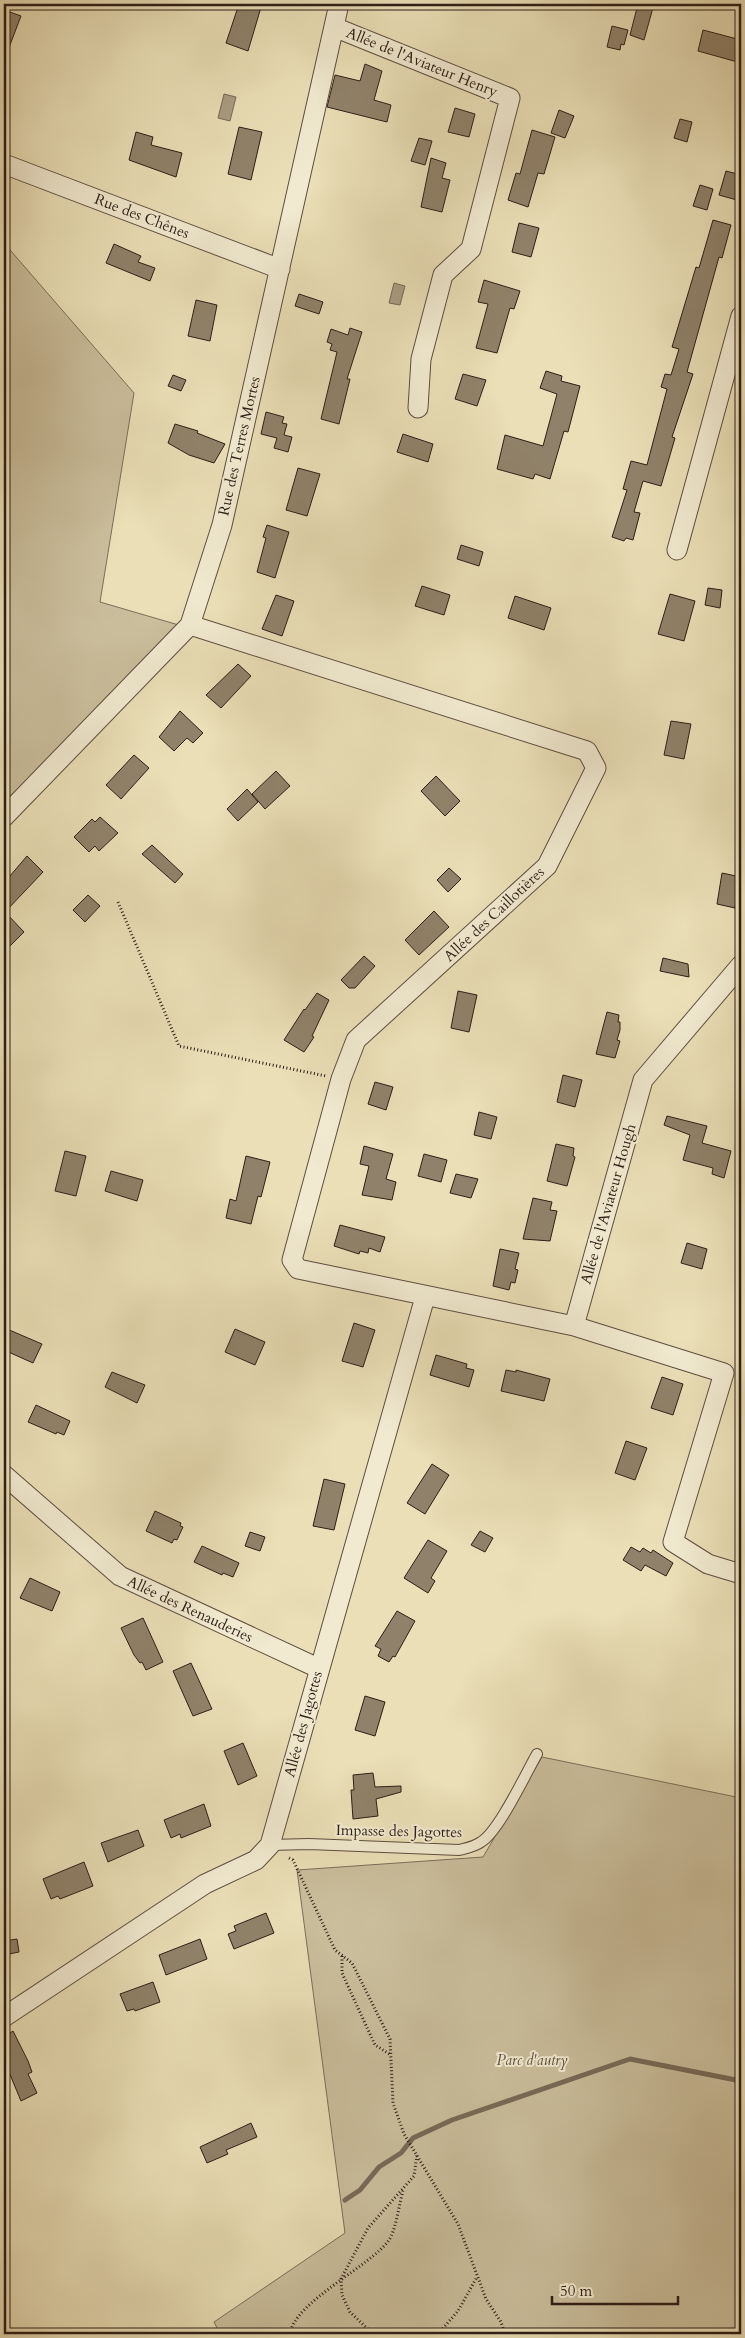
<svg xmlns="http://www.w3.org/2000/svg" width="745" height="2338" font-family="Cardo,serif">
	<rect width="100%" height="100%" fill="#eadfb7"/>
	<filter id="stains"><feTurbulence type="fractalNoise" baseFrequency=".004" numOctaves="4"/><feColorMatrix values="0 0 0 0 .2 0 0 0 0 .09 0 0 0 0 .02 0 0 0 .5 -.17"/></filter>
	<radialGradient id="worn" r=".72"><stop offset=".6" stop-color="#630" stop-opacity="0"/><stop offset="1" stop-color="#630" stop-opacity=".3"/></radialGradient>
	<path fill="#cabe9c" stroke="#7c6e5a" d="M 4,243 L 134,393 L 100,602 L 189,628 L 4,815 Z
		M 542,1757 L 741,1798 L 741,2334 L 220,2334 L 214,2322 L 345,2233 L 297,1870 L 483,1857 Z"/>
	<path fill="#aa9d81" stroke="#786a57" d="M 224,94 L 236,97 L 230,121 L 218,118 Z
		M 394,283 L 405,286 L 400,305 L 389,303 Z"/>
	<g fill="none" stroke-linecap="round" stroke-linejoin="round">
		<path stroke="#786a57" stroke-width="5" d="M 345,2200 L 360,2190 L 379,2167 L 401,2153 L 413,2138 L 452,2120 L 630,2059 L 741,2081"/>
	</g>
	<path fill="#90826a" stroke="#2e1e17" d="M 239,4 L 262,4 L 248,51 L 226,43 Z
		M 638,4 L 654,4 L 644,40 L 630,35 Z
		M 4,10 L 21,16 L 5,58 L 4,57 Z
		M 612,26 L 628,30 L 624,45 L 621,44 L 620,50 L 607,47 Z
		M 703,30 L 741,40 L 741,63 L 698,51 Z
		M 365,64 L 382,71 L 374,100 L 391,105 L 387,122 L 327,107 L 335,75 L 360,81 Z
		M 455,108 L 475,114 L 469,137 L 448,132 Z
		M 559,110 L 574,116 L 565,138 L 551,133 Z
		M 680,119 L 692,122 L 687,142 L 674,138 Z
		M 239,127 L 262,132 L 251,180 L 228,174 Z
		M 532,130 L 555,137 L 544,174 L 538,173 L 528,207 L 508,200 L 516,173 L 520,174 Z
		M 136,132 L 153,137 L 151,145 L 182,153 L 176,177 L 129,160 Z
		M 419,138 L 432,141 L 425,165 L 411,161 Z
		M 431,158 L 446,163 L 442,178 L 450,180 L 442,212 L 421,207 Z
		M 726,171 L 741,175 L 737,200 L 719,195 Z
		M 700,185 L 713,189 L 707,210 L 693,206 Z
		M 713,220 L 731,225 L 722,258 L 719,257 L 687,372 L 693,374 L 672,437 L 675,438 L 661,486 L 643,481 L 634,512 L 640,513 L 633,540 L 626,538 L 624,541 L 612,537 L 627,490 L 623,489 L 631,461 L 647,465 L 667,389 L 661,387 L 665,374 L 671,375 L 679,349 L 672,347 L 696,267 L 699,268 Z
		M 519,223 L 539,228 L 531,257 L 512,252 Z
		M 114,244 L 141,256 L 138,262 L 155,268 L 150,281 L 106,263 Z
		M 484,280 L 520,291 L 514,309 L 510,308 L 497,353 L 476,348 L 488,304 L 478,302 Z
		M 299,294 L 323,302 L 319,314 L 295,306 Z
		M 196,300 L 217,305 L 210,341 L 188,336 Z
		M 350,328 L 362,332 L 347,379 L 350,379 L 339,424 L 321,419 L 337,352 L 330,350 L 332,344 L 327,342 L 331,329 L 348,335 Z
		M 546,371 L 562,376 L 561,381 L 580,386 L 568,432 L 564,431 L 550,479 L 535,474 L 533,479 L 497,469 L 505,435 L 543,446 L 557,394 L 540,388 Z
		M 463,374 L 486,380 L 477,406 L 455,399 Z
		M 173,375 L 186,380 L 181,391 L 168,386 Z
		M 266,412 L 284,417 L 282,423 L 287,424 L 284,435 L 292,437 L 288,452 L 274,448 L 277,438 L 261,434 Z
		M 175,424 L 198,431 L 197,433 L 225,444 L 214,463 L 189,455 L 168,443 Z
		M 403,434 L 433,444 L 428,462 L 397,452 Z
		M 298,468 L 320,474 L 307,516 L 286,510 Z
		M 267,525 L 289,532 L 275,578 L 257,572 L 266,538 L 263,537 Z
		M 461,545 L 483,552 L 479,566 L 457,559 Z
		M 422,586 L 450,595 L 444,615 L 415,606 Z
		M 708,588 L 722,590 L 720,608 L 705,605 Z
		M 670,594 L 695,601 L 684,641 L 658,634 Z
		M 276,595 L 294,601 L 282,636 L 262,629 Z
		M 515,596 L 551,608 L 544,630 L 508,618 Z
		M 238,664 L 251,676 L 221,708 L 206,695 Z
		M 180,711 L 203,733 L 193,743 L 187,738 L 174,751 L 159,737 Z
		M 671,721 L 691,724 L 684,759 L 664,755 Z
		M 134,755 L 149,768 L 121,799 L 106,785 Z
		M 276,771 L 290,786 L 265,809 L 252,794 Z
		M 436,776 L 460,801 L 445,816 L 421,791 Z
		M 247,789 L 258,802 L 238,821 L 227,809 Z
		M 100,817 L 118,833 L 99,851 L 95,846 L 89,852 L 74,837 L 92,819 L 95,822 Z
		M 152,845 L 183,874 L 175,883 L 142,854 Z
		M 27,856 L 43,872 L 5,912 L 24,932 L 4,952 L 4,883 Z
		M 449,868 L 461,879 L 448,892 L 437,880 Z
		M 722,873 L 741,877 L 738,901 L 736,900 L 735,908 L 717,904 Z
		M 88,895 L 100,906 L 85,922 L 73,910 Z
		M 434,911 L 449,927 L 419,955 L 405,940 Z
		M 364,956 L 375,966 L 355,988 L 349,988 L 341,980 Z
		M 663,958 L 688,964 L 689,977 L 660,971 Z
		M 458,991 L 477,995 L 469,1032 L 451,1028 Z
		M 317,993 L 329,1000 L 312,1036 L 314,1037 L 304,1052 L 284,1040 L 304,1009 L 305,1010 Z
		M 607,1012 L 619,1015 L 618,1022 L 620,1022 L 620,1030 L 617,1040 L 620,1041 L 615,1058 L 596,1054 Z
		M 563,1075 L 582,1080 L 575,1107 L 557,1102 Z
		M 375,1082 L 393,1087 L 386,1110 L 368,1104 Z
		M 479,1112 L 497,1117 L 491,1139 L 474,1135 Z
		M 667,1116 L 707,1126 L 702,1143 L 731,1151 L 724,1178 L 712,1174 L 713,1168 L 683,1160 L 690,1135 L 664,1125 Z
		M 556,1144 L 574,1148 L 573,1156 L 575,1157 L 567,1186 L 547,1181 Z
		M 364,1146 L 393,1154 L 386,1179 L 396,1182 L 392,1200 L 362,1195 L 369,1166 L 360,1164 Z
		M 65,1151 L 86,1156 L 76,1196 L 55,1191 Z
		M 424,1154 L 447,1160 L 441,1182 L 418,1176 Z
		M 246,1156 L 270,1162 L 261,1197 L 258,1196 L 251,1224 L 226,1218 L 230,1199 L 236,1201 Z
		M 111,1171 L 143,1180 L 137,1201 L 105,1191 Z
		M 456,1174 L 478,1179 L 471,1198 L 450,1193 Z
		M 533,1198 L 552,1202 L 550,1210 L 557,1211 L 550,1241 L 523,1239 Z
		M 340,1225 L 385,1237 L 380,1252 L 369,1248 L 368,1253 L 360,1251 L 359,1254 L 334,1246 Z
		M 687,1243 L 707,1249 L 702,1269 L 681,1263 Z
		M 500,1249 L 519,1253 L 515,1269 L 518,1270 L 515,1283 L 511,1282 L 509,1290 L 493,1286 Z
		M 354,1323 L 375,1330 L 363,1367 L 342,1361 Z
		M 7,1329 L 42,1344 L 33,1363 L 4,1350 L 4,1336 Z
		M 235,1329 L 265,1342 L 255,1365 L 225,1352 Z
		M 436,1355 L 467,1364 L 466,1368 L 474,1370 L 469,1387 L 430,1375 Z
		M 506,1370 L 516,1372 L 516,1370 L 550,1379 L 544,1401 L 501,1391 Z
		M 112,1372 L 145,1385 L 137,1403 L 105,1387 Z
		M 662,1377 L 683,1384 L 673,1415 L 651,1408 Z
		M 36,1405 L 70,1421 L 64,1435 L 57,1432 L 56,1434 L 28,1422 Z
		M 626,1441 L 647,1448 L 635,1480 L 615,1473 Z
		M 432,1464 L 449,1475 L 425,1514 L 407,1503 Z
		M 324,1479 L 345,1484 L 334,1530 L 313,1526 Z
		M 155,1511 L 181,1523 L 180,1526 L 183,1527 L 177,1540 L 174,1539 L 172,1543 L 146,1531 Z
		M 480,1531 L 493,1538 L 485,1552 L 471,1545 Z
		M 250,1532 L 265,1537 L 260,1551 L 245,1546 Z
		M 428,1540 L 447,1551 L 431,1578 L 435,1581 L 428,1593 L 404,1578 Z
		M 202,1546 L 239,1563 L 233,1577 L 223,1573 L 222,1575 L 194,1562 Z
		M 631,1547 L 640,1552 L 643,1548 L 651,1553 L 653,1550 L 673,1563 L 666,1576 L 645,1565 L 641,1571 L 623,1560 Z
		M 30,1578 L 60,1592 L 52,1611 L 20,1598 Z
		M 397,1611 L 415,1621 L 395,1657 L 393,1656 L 389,1662 L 378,1656 L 381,1649 L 375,1646 Z
		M 143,1618 L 163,1662 L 146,1670 L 142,1662 L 140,1663 L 134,1655 L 121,1628 Z
		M 191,1663 L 212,1709 L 193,1716 L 173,1671 Z
		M 365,1696 L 385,1702 L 375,1736 L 355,1730 Z
		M 243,1743 L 257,1776 L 238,1785 L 224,1751 Z
		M 373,1773 L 375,1787 L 401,1786 L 401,1792 L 376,1799 L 378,1816 L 353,1819 L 351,1790 L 354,1790 L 353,1775 Z
		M 204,1804 L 211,1826 L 181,1838 L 180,1834 L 171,1838 L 164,1820 Z
		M 138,1830 L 144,1846 L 108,1862 L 101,1843 Z
		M 84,1862 L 93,1886 L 60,1899 L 58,1896 L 51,1899 L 43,1879 Z
		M 266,1913 L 274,1933 L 234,1949 L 228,1934 L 236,1931 L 234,1926 Z
		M 17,1939 L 19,1952 L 4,1955 L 4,1941 Z
		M 200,1939 L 207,1959 L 166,1975 L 159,1955 Z
		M 153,1982 L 160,2002 L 135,2011 L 134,2009 L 127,2011 L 120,1994 Z
		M 13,2031 L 28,2061 L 32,2072 L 28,2074 L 37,2093 L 21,2101 L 4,2060 L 4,2037 Z
		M 251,2123 L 257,2137 L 226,2150 L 228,2154 L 207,2163 L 200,2147 Z"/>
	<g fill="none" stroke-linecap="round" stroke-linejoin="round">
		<g stroke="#5d4e3f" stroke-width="12">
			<path id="lane" d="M 270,1845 L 309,1844 L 459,1850 C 467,1848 474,1847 481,1842 C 499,1831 525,1775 537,1754"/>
		</g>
		<g stroke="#5d4e3f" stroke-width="21">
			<path id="street" d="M 334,27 L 510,98 L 471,249 L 443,275 L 421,359 L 418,408
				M 4,164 L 280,269
				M 677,550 L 741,316
				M 190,625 L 587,751 L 596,768 L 547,866 L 356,1040 L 341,1079 L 292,1260 L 298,1269 L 574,1326 L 643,1080 L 741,965
				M 4,817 L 190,625 L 222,525 L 339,4
				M 574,1326 L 724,1373 L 673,1542 L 708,1564 L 741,1574
				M 4,1475 L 120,1576 L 318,1668
				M 4,2017 L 205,1884 L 256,1860 L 270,1845 L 425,1297"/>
		</g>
		<path stroke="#2e1e17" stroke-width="3" stroke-dasharray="1 2.5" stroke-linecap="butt" d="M 118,902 L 179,1046 L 326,1076
			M 289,1858 L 293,1860 L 335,1950 L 352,1963 L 390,2039 L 393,2103 L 404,2134 L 458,2224 L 486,2299 L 501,2322 L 505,2334
			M 342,1956 L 342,1973 L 375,2045 L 391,2055
			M 290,2334 C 294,2302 371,2266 389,2240 C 396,2230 399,2204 403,2191
			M 373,2334 L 350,2312 L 342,2295 L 341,2279 L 368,2228 L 414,2176 L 417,2155
			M 438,2334 L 458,2311 L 477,2277"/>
		<use href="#lane" stroke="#f1ead0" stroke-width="10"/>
		<use href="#street" stroke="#f1ead0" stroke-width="19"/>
	</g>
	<g text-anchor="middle" stroke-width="4" stroke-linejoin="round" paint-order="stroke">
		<g font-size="15" fill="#2e1e17" stroke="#f1ead0">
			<text transform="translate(422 62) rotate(22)" y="5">Allée de l'Aviateur Henry</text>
			<text transform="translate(142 216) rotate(21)" y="5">Rue des Chênes</text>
			<text transform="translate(239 446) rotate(-77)" y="5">Rue des Terres Mortes</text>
			<text transform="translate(494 914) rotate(-43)" y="5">Allée des Caillotières</text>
			<text transform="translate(608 1204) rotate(-74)" y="5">Allée de l'Aviateur Hough</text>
			<text transform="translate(190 1609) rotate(25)" y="5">Allée des Renauderies</text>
			<text transform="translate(303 1724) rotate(-75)" y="5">Allée des Jagottes</text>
			<text transform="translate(399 1831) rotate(1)" y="5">Impasse des Jagottes</text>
		</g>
		<g font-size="15" font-style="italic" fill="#5d4e3f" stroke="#f1ead0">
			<text x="532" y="2065">Parc d'autry</text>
		</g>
	</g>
	<rect width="745" height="2338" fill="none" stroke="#eadfb7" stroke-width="20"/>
	<rect x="5" y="5" width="735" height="2328" fill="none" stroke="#2e1e17" stroke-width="2.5"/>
	<rect x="10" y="10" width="725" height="2318" fill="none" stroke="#2e1e17"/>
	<path d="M552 2296v8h126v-8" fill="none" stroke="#2e1e17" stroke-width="2.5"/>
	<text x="560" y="2296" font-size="15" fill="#2e1e17" stroke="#f1ead0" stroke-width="4" paint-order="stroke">50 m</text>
	<rect width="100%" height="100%" filter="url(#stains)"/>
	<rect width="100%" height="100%" fill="url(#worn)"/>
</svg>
